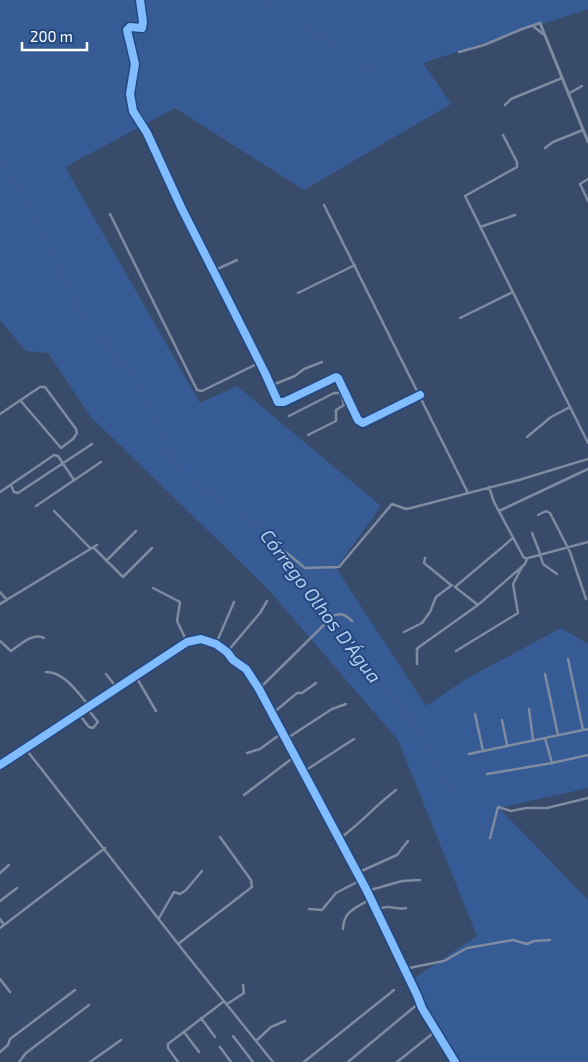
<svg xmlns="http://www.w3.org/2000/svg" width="588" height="1062" font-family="'Exo 2',sans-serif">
	<rect width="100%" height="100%" fill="#384b6a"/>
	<path fill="#375c95" d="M 0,0 L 588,0 L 588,9 L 423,63 L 451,104 L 304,190 L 175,108 L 65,167 L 200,403 L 237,386 L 381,506 L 336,568 L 426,706 L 466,679 L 561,628 L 588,644 L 588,788 L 499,808 L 588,900 L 588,1062 L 459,1062 L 410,981 L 477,936 L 398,740 L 267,588 L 91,417 L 48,353 L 26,351 L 0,320 Z"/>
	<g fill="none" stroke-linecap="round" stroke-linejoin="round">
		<path stroke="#435c84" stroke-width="1" d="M 261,0 L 382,76
			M 0,160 L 22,193 L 84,319 L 137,381 L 181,475 L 268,531 L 276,547
			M 278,551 L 287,567 L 310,586 L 328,613 L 354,644 L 375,680 L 409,714 L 452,794"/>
		<path stroke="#7e8ba0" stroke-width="2.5" d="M 140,0 L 143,22 L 142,28 L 130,27 L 127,30 L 135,64 L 130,94 L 133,111 L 147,133 L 181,207 L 265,373 L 278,402 L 284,402 L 336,377 L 338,378 L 358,420 L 363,423 L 420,395
			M 533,26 L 543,34
			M 459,52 L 484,45 L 522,29 L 540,23
			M 568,94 L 582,86
			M 505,105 L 511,99 L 562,78
			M 503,135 L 517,162 L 517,167 L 465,196 L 588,443
			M 545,148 L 553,142 L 583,130
			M 588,179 L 580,184 L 588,201
			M 324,205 L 468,493
			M 110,214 L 197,390 L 202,391 L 259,363
			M 480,227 L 515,215
			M 213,271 L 237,260
			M 298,293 L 355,265
			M 460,318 L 513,292
			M 270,386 L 295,376 L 304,369 L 322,362
			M 0,414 L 40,387 L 45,387 L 76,429 L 77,433 L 73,439 L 61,448 L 20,400
			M 289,416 L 334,393 L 341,393 L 344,405 L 336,410 L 336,421 L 308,435
			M 527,437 L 551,417 L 570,407
			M 11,485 L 14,492 L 18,493 L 92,444
			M 489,487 L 494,502 L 524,558 L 528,558 L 588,542
			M 0,492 L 54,455 L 58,456 L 74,480
			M 36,506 L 101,462
			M 54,511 L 91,549
			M 499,511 L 588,469
			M 538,515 L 546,511 L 550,513 L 570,552 L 586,599
			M 532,533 L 539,551 L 543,564 L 557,574
			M 93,547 L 123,577 L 152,548
			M 273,547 L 287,553 L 305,568 L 339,567 L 392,504 L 406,509 L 411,508 L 519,480 L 588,459
			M 425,558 L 424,563 L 451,585
			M 106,561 L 136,531
			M 153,588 L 180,602 L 177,621 L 187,642
			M 0,592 L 7,600
			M 0,604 L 97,545
			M 478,605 L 455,587 L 513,538
			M 404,632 L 422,623 L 430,612 L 436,597 L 452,585
			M 0,641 L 11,651 C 20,645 33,632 44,638
			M 216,644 L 234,602
			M 456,651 L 518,613 L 513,584 L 522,567
			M 227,652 L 260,613 L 267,601
			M 568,659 L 583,730
			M 417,664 L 417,649 L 419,647 L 478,605 L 525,564 L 527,559
			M 46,672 C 65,672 78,693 89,706
			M 106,674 L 117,688
			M 545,674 L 558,735
			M 135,675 L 156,711
			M 259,689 L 333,616 C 341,612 346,615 352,621
			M 529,709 L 533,740
			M 78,713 L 89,727 L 93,728 L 98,722 L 87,708
			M 272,714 L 297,693 L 302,693 L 316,683
			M 475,714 L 483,751
			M 502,720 L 507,745
			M 545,738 L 552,763
			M 286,739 L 332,709 L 346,704
			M 25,748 L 182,949 L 273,1062
			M 247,753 L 260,749 L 282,733
			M 469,754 L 588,729
			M 0,765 L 187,642 L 201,639 L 216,644 L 227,652 L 233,660 L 246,669 L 259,689 L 367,891 L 417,995 L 422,1008 L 455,1062
			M 303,772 L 354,739
			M 487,774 L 552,763 L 588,755
			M 244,795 L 294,757
			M 490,838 L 498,807 L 511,811 L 526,808 L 547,808 L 588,798
			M 339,839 C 360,824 376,805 396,790
			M 0,873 L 9,865
			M 357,873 L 397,855 L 408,841
			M 367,891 L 402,881 L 420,880
			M 0,901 L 17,888
			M 309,909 L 322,910 L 336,893 L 361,880
			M 377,910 C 390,903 394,911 406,908
			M 159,918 L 174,892 L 180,894 L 186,890 L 202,871
			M 0,919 L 4,925
			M 0,928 L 105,848
			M 343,929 C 343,911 357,907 371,899
			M 178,944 L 252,887 L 251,880 L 220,837
			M 404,969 L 444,961 L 467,948 L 513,940 L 527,944 L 534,941 L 550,940
			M 0,979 L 10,992
			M 227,1004 L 244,993 L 243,985
			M 201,1018 L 215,1037
			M 184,1032 L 199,1052
			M 233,1036 L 253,1062
			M 256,1041 L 271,1027 L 285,1021
			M 220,1047 L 231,1062
			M 0,1052 L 8,1045 L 10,1039 L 75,990
			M 19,1062 L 26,1053 L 89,1005
			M 90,1062 L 121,1040
			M 178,1062 L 168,1048 L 168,1044 L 223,1002
			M 304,1062 L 394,990
			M 348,1062 L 419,1003
			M 397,1062 L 432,1034"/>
		<path stroke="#7e8ba0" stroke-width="3" d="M 540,23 L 588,142"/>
		<g stroke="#23477f" stroke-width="11">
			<path id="cycleway" d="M 140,0 L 143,22 L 142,28 L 130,27 L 127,30 L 135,64 L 130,94 L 133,111 L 147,133 L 181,207 L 265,373 L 278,402 L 284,402 L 336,377 L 338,378 L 358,420 L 363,423 L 420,395
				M 0,765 L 187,642 L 201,639 L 216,644 L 227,652 L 233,660 L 246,669 L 259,689 L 367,891 L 417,995 L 422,1008 L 455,1062"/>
		</g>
		<use href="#cycleway" stroke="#80bcff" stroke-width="8"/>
	</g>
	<g text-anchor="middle" stroke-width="4" stroke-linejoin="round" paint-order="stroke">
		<g font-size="19" font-style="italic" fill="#b4ccee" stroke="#23477f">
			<text transform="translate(321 606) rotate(53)" y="7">Córrego Olhos D'Água</text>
		</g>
	</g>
	<path d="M22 42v8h65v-8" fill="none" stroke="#ffffff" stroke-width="2.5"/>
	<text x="30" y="42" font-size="15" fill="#ffffff" stroke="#23477f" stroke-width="4" paint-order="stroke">200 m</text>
</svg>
